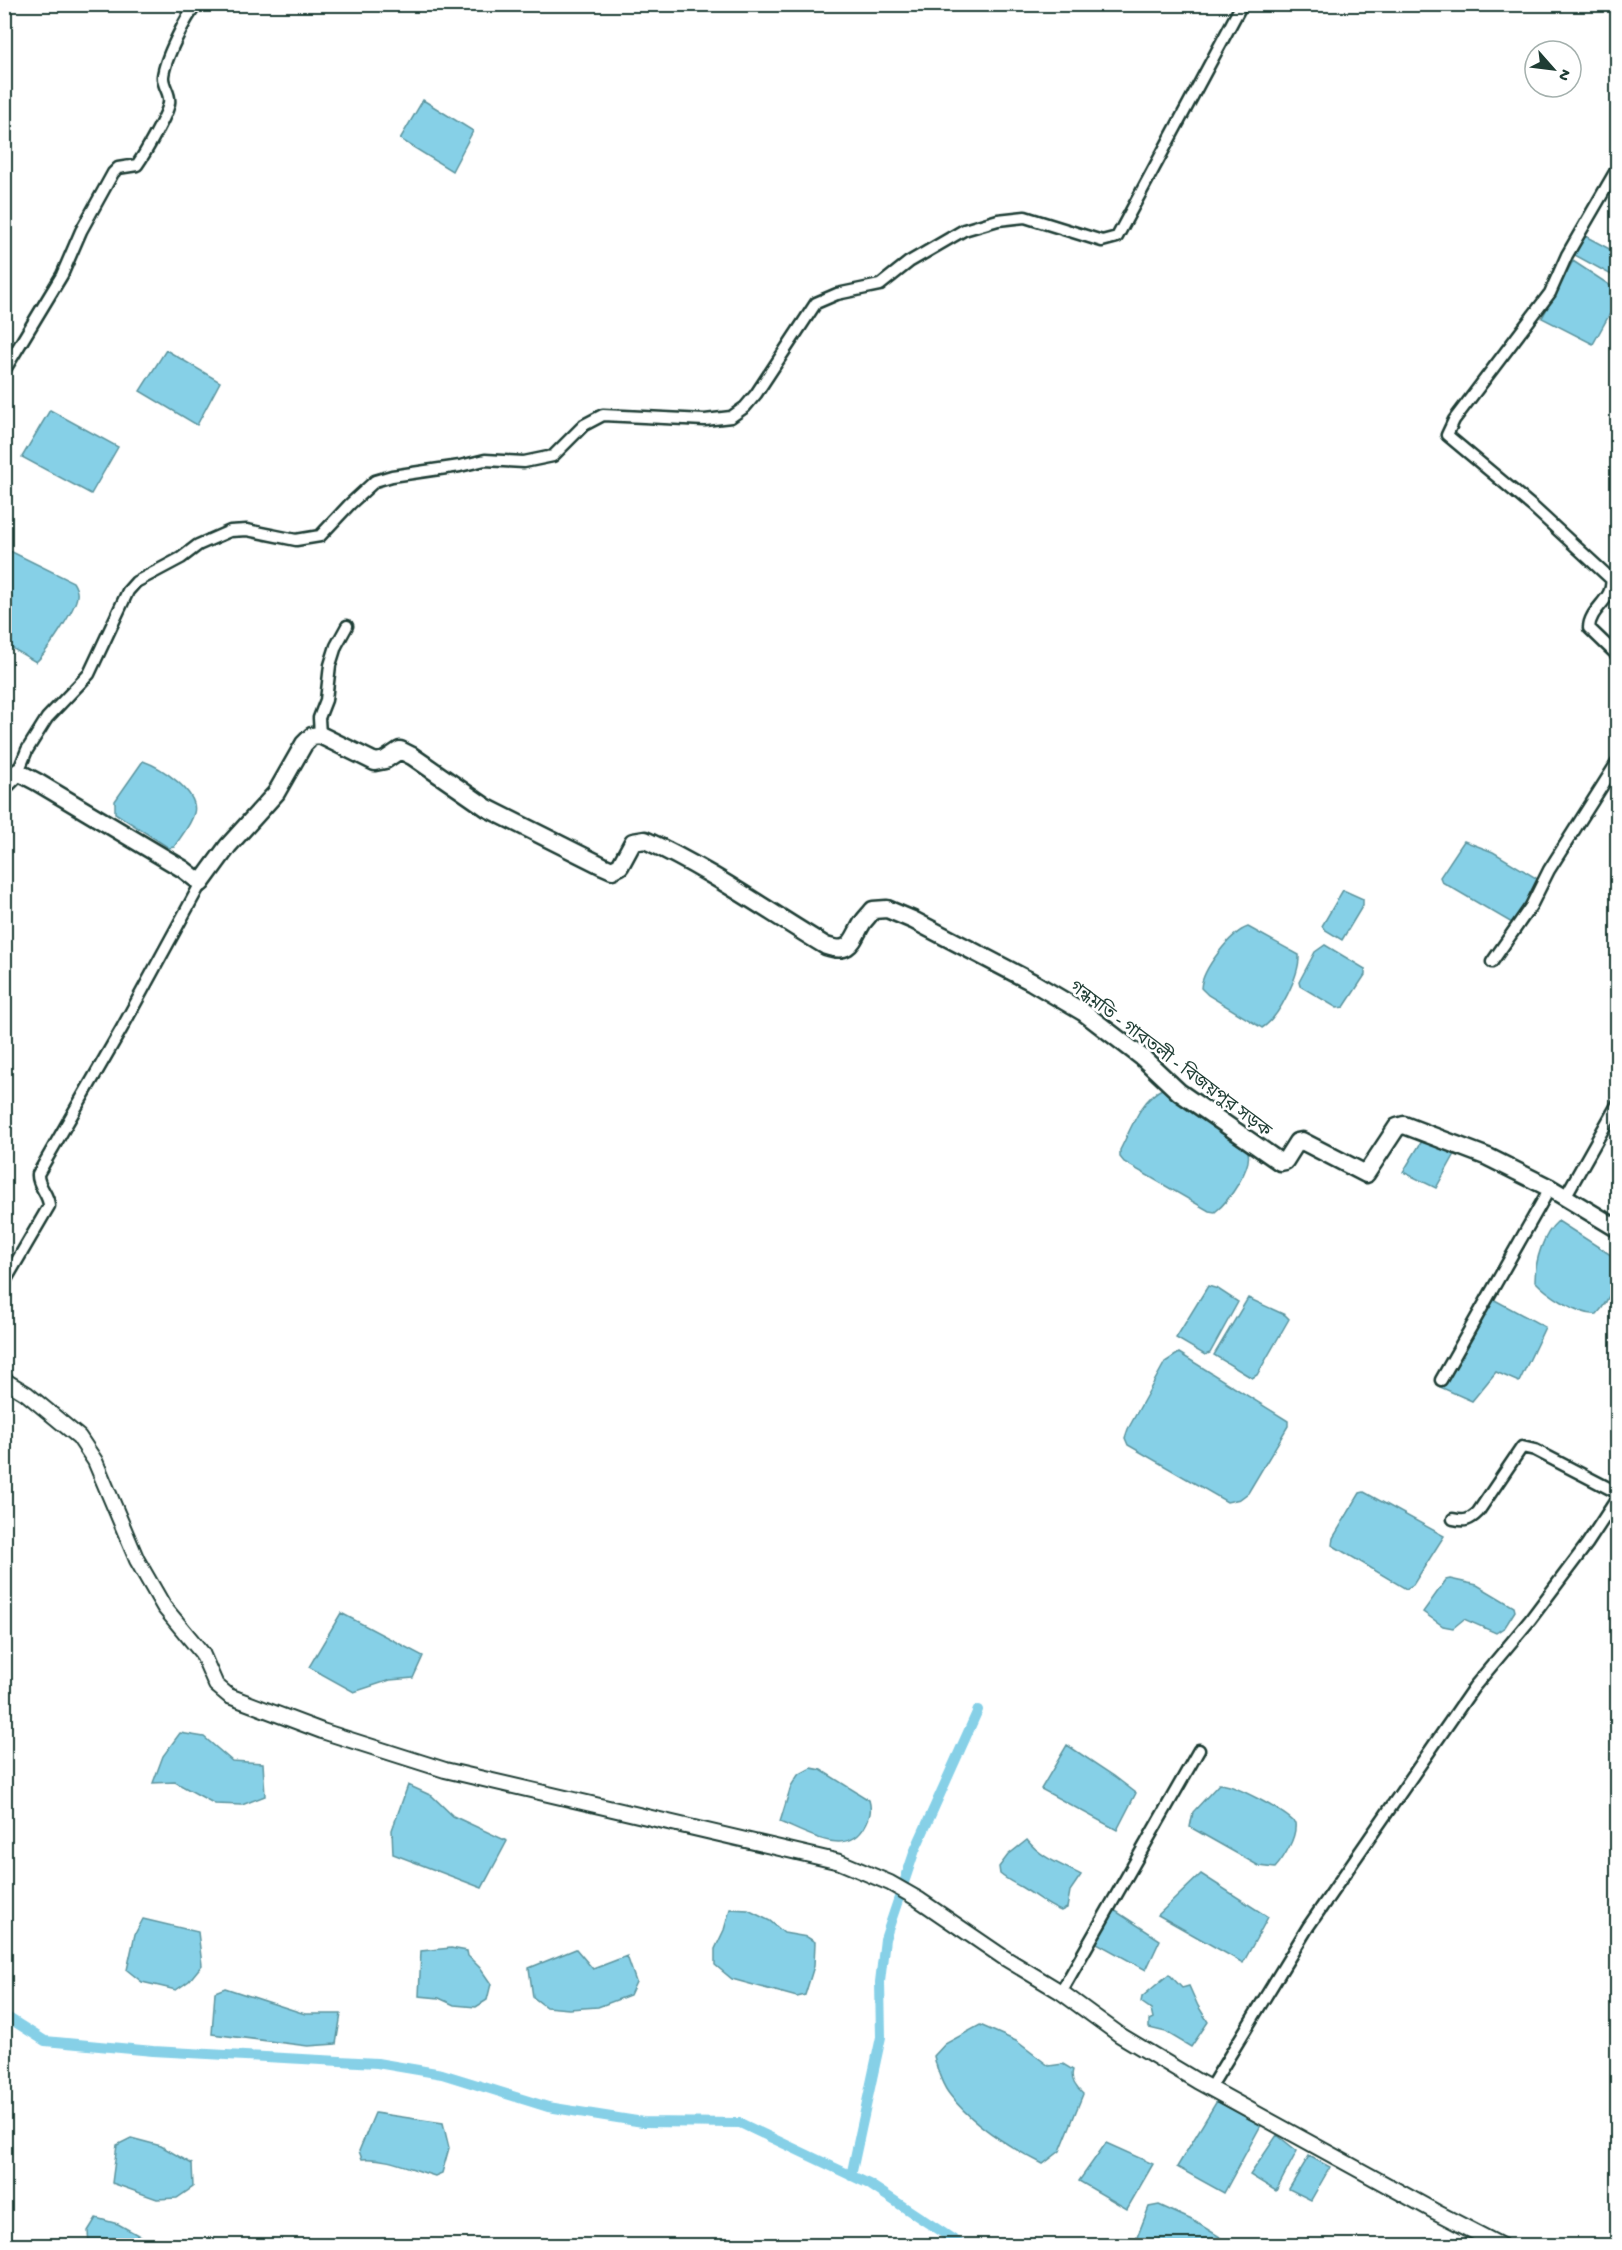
<svg xmlns="http://www.w3.org/2000/svg" width="1622" height="2250" font-family="'Gochi Hand','Noto Sans Bengali',sans-serif">
	<rect width="100%" height="100%" fill="#fff"/>
	<filter id="ink" filterUnits="userSpaceOnUse"><feTurbulence type="fractalNoise" baseFrequency=".0167" numOctaves="2"/><feDisplacementMap in="SourceGraphic" scale="12" xChannelSelector="R" yChannelSelector="G"/><feConvolveMatrix kernelMatrix="1 2 1 2 8 2 1 2 1" color-interpolation-filters="sRGB"/></filter>
	<g filter="url(#ink)">
		<path fill="#86d0e7" stroke="#5d959f" stroke-width="1.5" d="M 423,100 L 473,131 L 452,171 L 400,139 Z
			M 1585,236 L 1617,253 L 1617,278 L 1573,254 Z
			M 1573,261 L 1617,290 L 1617,301 L 1593,344 L 1542,318 Z
			M 166,350 L 220,382 L 197,425 L 140,391 Z
			M 50,410 L 118,447 L 91,494 L 22,457 Z
			M 4,548 L 73,582 C 76,587 78,591 77,596 C 76,609 46,653 36,662 L 5,644 Z
			M 143,761 C 160,767 200,792 194,813 C 191,825 181,836 174,847 L 169,848 L 115,813 L 115,801 Z
			M 1464,841 L 1493,852 L 1536,878 L 1537,880 L 1526,906 L 1512,923 L 1442,882 L 1440,877 Z
			M 1343,890 L 1363,899 L 1363,905 L 1342,940 L 1324,929 L 1322,926 Z
			M 1248,927 L 1299,955 C 1300,974 1279,1018 1262,1028 L 1208,995 L 1201,988 C 1202,970 1230,933 1248,927 Z
			M 1325,945 L 1365,969 L 1365,975 L 1344,1007 L 1337,1008 L 1300,986 L 1299,982 L 1315,952 Z
			M 1164,1088 L 1247,1149 C 1255,1165 1228,1202 1215,1212 L 1209,1211 L 1124,1162 L 1120,1157 L 1120,1150 C 1131,1129 1141,1098 1164,1088 Z
			M 1425,1136 L 1455,1154 L 1436,1188 L 1403,1172 Z
			M 1558,1221 L 1617,1259 C 1618,1278 1610,1300 1597,1314 C 1579,1316 1546,1293 1535,1281 C 1535,1261 1543,1234 1558,1221 Z
			M 1208,1286 L 1218,1289 L 1238,1302 L 1210,1353 L 1205,1355 L 1176,1338 Z
			M 1248,1298 L 1285,1315 L 1289,1319 L 1257,1375 L 1252,1378 L 1214,1355 Z
			M 1491,1298 L 1545,1327 L 1519,1382 L 1496,1372 L 1472,1401 L 1440,1387 Z
			M 1179,1353 L 1288,1421 L 1288,1426 L 1248,1493 L 1240,1499 L 1227,1502 L 1128,1445 L 1125,1438 L 1128,1429 L 1165,1362 Z
			M 1364,1492 L 1444,1536 L 1413,1585 L 1406,1589 L 1332,1545 L 1333,1538 L 1360,1493 Z
			M 1450,1579 L 1477,1585 L 1514,1607 L 1515,1611 L 1505,1627 L 1496,1633 L 1464,1619 L 1453,1628 L 1443,1626 L 1423,1612 L 1446,1580 Z
			M 341,1613 L 423,1656 L 413,1678 L 390,1680 L 354,1692 L 309,1667 Z
			M 180,1733 L 204,1737 L 232,1761 L 263,1763 L 265,1796 L 242,1805 L 215,1804 L 175,1782 L 153,1783 L 163,1756 Z
			M 1067,1745 L 1114,1776 L 1136,1793 L 1117,1830 L 1041,1789 Z
			M 811,1768 L 821,1770 L 869,1800 C 872,1810 870,1817 865,1826 C 848,1859 805,1832 780,1822 L 791,1786 L 798,1775 Z
			M 1219,1784 C 1234,1784 1284,1811 1295,1823 C 1297,1837 1284,1858 1275,1868 L 1259,1866 L 1190,1827 L 1193,1812 Z
			M 408,1785 L 432,1796 L 453,1816 L 507,1841 L 482,1888 L 393,1854 L 392,1830 Z
			M 1027,1840 C 1042,1859 1061,1864 1081,1875 L 1070,1891 L 1067,1908 L 1061,1911 C 1046,1905 1035,1895 1021,1887 C 1014,1883 1007,1880 1000,1874 L 999,1867 L 1008,1855 Z
			M 1201,1874 L 1268,1917 L 1243,1963 L 1158,1915 Z
			M 730,1909 L 748,1910 L 770,1921 L 784,1933 L 807,1937 L 815,1942 L 814,1966 L 805,1995 L 797,1997 L 732,1979 L 715,1965 L 715,1949 L 724,1930 Z
			M 1114,1910 L 1160,1940 L 1146,1970 L 1095,1942 Z
			M 143,1919 L 198,1932 L 202,1965 L 189,1981 L 176,1990 L 142,1982 L 127,1970 L 135,1934 Z
			M 451,1948 L 467,1951 L 468,1956 L 480,1968 L 491,1984 L 487,2000 L 476,2007 L 454,2005 L 439,1998 L 419,1996 L 421,1951 Z
			M 576,1949 L 593,1969 L 627,1956 L 636,1982 L 630,1995 L 598,2007 L 569,2009 L 546,2007 L 533,1997 L 529,1968 Z
			M 1169,1974 L 1182,1988 L 1189,1986 L 1198,2006 L 1208,2022 L 1191,2047 L 1166,2032 L 1149,2028 L 1149,2020 L 1153,2018 L 1151,2009 L 1141,2002 L 1142,1997 Z
			M 225,1988 L 305,2014 L 341,2014 L 336,2044 L 308,2046 L 212,2034 L 215,1992 Z
			M 980,2025 L 1016,2041 L 1049,2066 L 1063,2064 L 1073,2070 C 1070,2079 1076,2088 1083,2094 L 1060,2151 L 1043,2164 C 1011,2148 972,2124 950,2095 C 941,2084 937,2069 934,2056 L 945,2044 Z
			M 1217,2101 L 1261,2125 L 1224,2193 L 1177,2167 Z
			M 375,2113 L 443,2123 L 449,2148 L 442,2173 L 435,2176 C 410,2169 388,2157 362,2159 L 359,2151 Z
			M 1277,2135 L 1297,2151 L 1276,2191 L 1250,2175 Z
			M 131,2138 L 161,2146 L 192,2164 L 193,2187 L 177,2198 L 157,2199 L 112,2183 L 117,2145 Z
			M 1106,2143 L 1153,2164 L 1127,2209 L 1079,2181 Z
			M 1309,2156 L 1330,2167 L 1311,2200 L 1289,2189 Z
			M 1159,2205 L 1194,2221 L 1233,2245 L 1134,2245 L 1149,2207 Z
			M 96,2218 L 118,2224 L 156,2245 L 89,2245 L 88,2231 Z"/>
		<g fill="none" stroke-linecap="round" stroke-linejoin="round">
			<path stroke="#86d0e7" stroke-width="10" d="M 4,2015 L 45,2041 L 153,2051 L 377,2063 L 442,2074 L 548,2107 L 643,2122 L 740,2123 L 869,2184 L 963,2246
				M 851,2176 L 881,2037 L 880,1982 L 885,1939 L 915,1850 L 978,1710"/>
			<g stroke="#1f3d34" stroke-width="15">
				<path id="minor" d="M 1618,167 L 1567,255 L 1550,293 L 1454,420 L 1447,435 L 1533,507 L 1611,579 C 1615,599 1589,609 1589,628 L 1618,656
					M 4,371 L 62,275 L 81,231 L 113,173 L 118,168 L 137,165 C 144,155 168,114 169,103 C 171,93 162,86 163,76 C 165,59 185,18 197,4
					M 320,735 L 319,718 L 326,700 L 330,665 L 336,646 L 347,626
					M 18,772 L 27,750 L 47,718 L 89,674 L 128,591 L 136,582 L 181,558 L 198,545 L 230,531 L 247,530 L 296,540 L 320,536 L 350,504 L 375,481 L 392,476 L 460,466 L 485,460 L 524,462 L 553,456 L 584,425 L 603,415 L 705,420 L 731,417 L 745,407 L 756,394 L 816,303 L 837,294 L 880,285 L 909,262 L 964,230 L 998,220 L 1025,217 L 1102,241 L 1117,237 L 1242,4
					M 1492,962 L 1531,906 L 1549,870 L 1618,761
					M 1565,1197 L 1618,1103
					M 4,1283 L 49,1206 C 49,1194 37,1186 38,1174 L 122,1028 L 201,883
					M 1441,1380 L 1550,1188
					M 1453,1519 C 1465,1522 1470,1520 1478,1512 L 1522,1447 L 1535,1450 L 1618,1493
					M 1061,1992 L 1199,1750
					M 1210,2088 L 1308,1927 L 1474,1687 L 1530,1620 L 1587,1544 L 1618,1497"/>
			</g>
			<g stroke="#1f3d34" stroke-width="18">
				<path id="tertiary" d="M 4,1380 L 27,1394 L 79,1437 L 95,1461 L 137,1560 L 164,1607 L 202,1653 L 216,1685 L 229,1696 L 322,1731 L 445,1770 L 840,1862 L 890,1883 L 918,1899 L 1003,1957 L 1061,1992 L 1120,2035 L 1197,2081 L 1436,2212 L 1502,2246"/>
			</g>
			<g stroke="#1f3d34" stroke-width="21">
				<path id="secondary" d="M 4,786 L 18,772 L 37,782 L 183,869 L 201,883 L 228,846 L 276,793 L 304,744 L 312,736 L 320,735 L 375,762 L 385,760 L 400,750 L 412,756 L 487,808 L 603,866 L 612,870 L 620,866 L 633,842 L 645,840 C 709,869 766,910 826,946 C 852,955 852,939 863,922 C 866,918 870,914 873,910 L 887,909 L 913,920 L 1032,982 L 1083,1012 L 1143,1058 L 1179,1092 L 1280,1162 L 1285,1161 L 1297,1142 L 1302,1141 L 1366,1174 L 1397,1127 L 1404,1125 L 1488,1157 L 1550,1188 L 1618,1229"/>
			</g>
			<use href="#minor" stroke="#fff" stroke-width="10"/>
			<use href="#tertiary" stroke="#fff" stroke-width="14"/>
			<use href="#secondary" stroke="#fff" stroke-width="16"/>
		</g>
	</g>
	<g text-anchor="middle" stroke-width="5" stroke-linejoin="round" paint-order="stroke">
		<g font-size="18" fill="#1f3d34" stroke="#fff">
			<text transform="translate(1171 1058) rotate(37)" y="6">গন্ধমতি - গাবতলী - বিজয়পুর সড়ক</text>
		</g>
	</g>
	<rect width="1622" height="2250" fill="none" stroke="#fff" stroke-width="24"/>
	<rect x="12" y="12" width="1598" height="2226" fill="none" stroke="#1f3d34" stroke-width="2" filter="url(#ink)"/>
	<g transform="translate(1553 69) rotate(118)"><circle r="28" fill="#ffffff" stroke="#a5b1ae" stroke-width="1.5"/>
	<path d="M0-4.5L10 22L0 15L-10 22Z" fill="#1f3d34"/>
	<text y="-9" font-size="16" font-weight="bold" text-anchor="middle" fill="#1f3d34">N</text>
	</g>
</svg>
